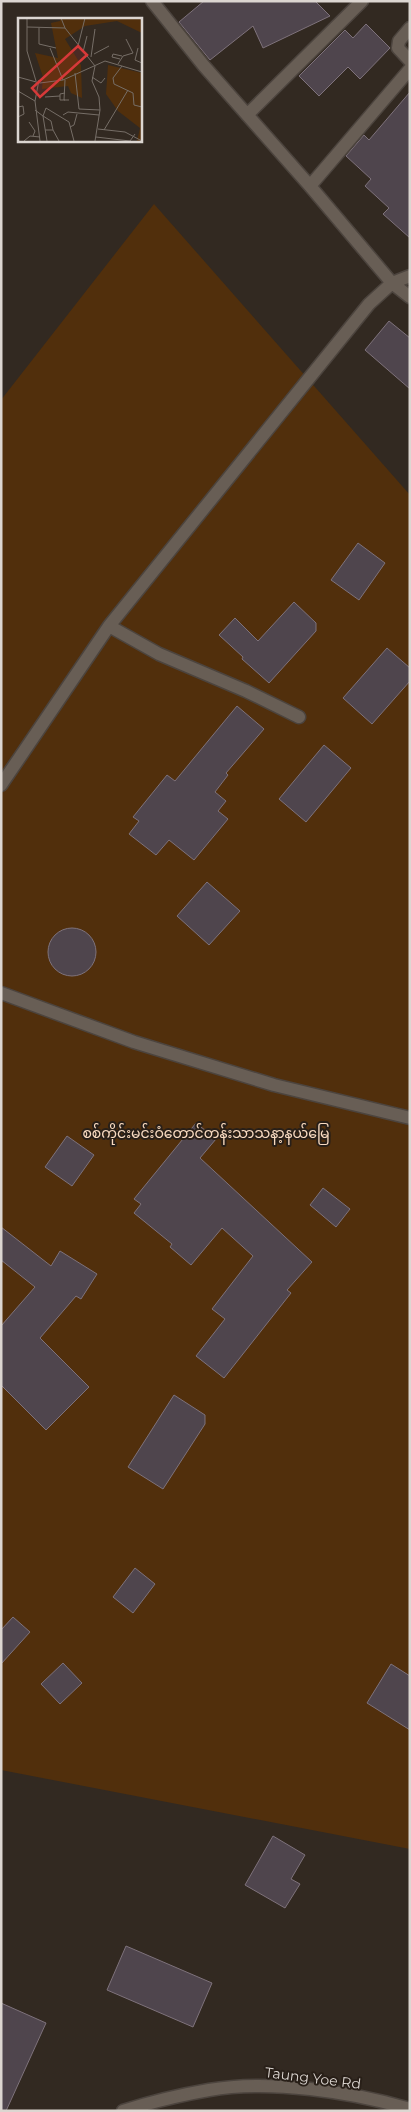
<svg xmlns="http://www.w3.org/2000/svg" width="411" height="2112" font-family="Montserrat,'Noto Sans Myanmar',sans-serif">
	<rect width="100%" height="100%" fill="#322921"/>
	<path fill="#512f0c" d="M 154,204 L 410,495 L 410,1849 L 1,1770 L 1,400 Z"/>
	<path fill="#4f454d" stroke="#7e727b" d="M 204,1 L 315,1 L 330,16 L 263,48 L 253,26 L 210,60 L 179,22 Z
		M 366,24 L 390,48 L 360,79 L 348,67 L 319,96 L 299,76 L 345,30 L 353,38 Z
		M 410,92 L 410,238 L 383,214 L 389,208 L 365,186 L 371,179 L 346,156 L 364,135 L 369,140 Z
		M 389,321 L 410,338 L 410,389 L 365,350 Z
		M 358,543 L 385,563 L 359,600 L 331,580 Z
		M 294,602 L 316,623 L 316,631 L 269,683 L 242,659 L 243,657 L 219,635 L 235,618 L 258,641 Z
		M 387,648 L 410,668 L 410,681 L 372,724 L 343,698 Z
		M 237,706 L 264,729 L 226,773 L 228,775 L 215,792 L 226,801 L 218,811 L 228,819 L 194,860 L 169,840 L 156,855 L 129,834 L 139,821 L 133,817 L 167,775 L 175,781 Z
		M 324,745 L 351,768 L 306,822 L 279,799 Z
		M 207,882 L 240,911 L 209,945 L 177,916 Z
		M48 952a24 24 0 1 1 48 0a24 24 0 1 1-48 0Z
		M 196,1123 L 216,1139 L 200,1158 L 312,1262 L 287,1290 L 291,1293 L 224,1378 L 196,1356 L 225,1319 L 212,1309 L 253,1256 L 222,1228 L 191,1265 L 170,1247 L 172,1244 L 134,1213 L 141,1204 L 134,1199 Z
		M 67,1136 L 94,1155 L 72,1186 L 45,1167 Z
		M 323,1188 L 350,1209 L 336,1227 L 310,1205 Z
		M 1,1227 L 51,1266 L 60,1251 L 97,1274 L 81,1299 L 76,1296 L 40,1338 L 89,1387 L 46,1430 L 1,1385 L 1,1326 L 35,1287 L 1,1260 Z
		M 174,1395 L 205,1415 L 205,1424 L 163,1489 L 128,1467 Z
		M 135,1568 L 155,1584 L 133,1613 L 113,1597 Z
		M 13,1617 L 30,1632 L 1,1664 L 1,1630 Z
		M 63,1663 L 82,1683 L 60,1704 L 41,1684 Z
		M 391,1664 L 410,1676 L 410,1730 L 367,1703 Z
		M 273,1836 L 305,1855 L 291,1879 L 300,1884 L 285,1908 L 245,1885 Z
		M 126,1946 L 212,1983 L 193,2027 L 107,1990 Z
		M 1,2003 L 46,2023 L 6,2111 L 1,2111 Z"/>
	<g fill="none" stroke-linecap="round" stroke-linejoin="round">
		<g stroke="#4c443e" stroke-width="15">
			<path id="street" d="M 152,1 L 204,66 L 310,186 L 392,283 L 410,297
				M 410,28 L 399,41 L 398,48 L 410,61
				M 247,115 L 362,1
				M 310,186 L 410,69
				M 109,626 L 159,654 L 246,691 L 299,717
				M 1,785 L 109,626 L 369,304 L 392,283 L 410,276
				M 1,993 L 134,1042 L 274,1085 L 410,1118
				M 123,2111 C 151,2102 180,2095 209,2090 C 269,2079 352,2092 410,2109"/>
		</g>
		<use href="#street" stroke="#685e55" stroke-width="12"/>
	</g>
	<g text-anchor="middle" stroke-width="4" stroke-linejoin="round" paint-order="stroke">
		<g font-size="14" fill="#f9dbc1" stroke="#281f18">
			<text x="206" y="1138">စစ်ကိုင်းမင်းဝံတောင်တန်းသာသနာ့နယ်မြေ</text>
		</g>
		<g font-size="14" fill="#dcd6d1" stroke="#281f18">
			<text transform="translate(313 2078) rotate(7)" y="5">Taung Yoe Rd</text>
		</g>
	</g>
	<g transform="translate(18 18)">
		<rect width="124" height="124" fill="#322921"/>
		<path d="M 42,0 L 124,0 L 124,15 L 99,3 L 67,8 L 47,21 L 63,47 L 64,80 L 53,75 L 50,68 L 24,71 L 25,59 L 17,35 L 40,40 L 33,5 L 42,3 ZM 90,47 L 124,55 L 124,123 L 119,123 L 122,110 L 100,93 L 88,76 Z" fill="#512f0c"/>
		<path fill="none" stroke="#766e67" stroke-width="1" d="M 9,0 L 9,33 L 18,63M 43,0 L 47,10 L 77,48 L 74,63 L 81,79 L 82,92 L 77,123M 9,9 L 47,10M 21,10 L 21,26 L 38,30M 60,28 L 67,0M 32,30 L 45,62M 120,30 L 117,42 L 124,45M 65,34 L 69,18M 76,36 L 91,28M 73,39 L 77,11M 102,41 L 94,39 L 95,36 L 104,38M 100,46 L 105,38 L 115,35 L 108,21M 104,48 L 95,60 L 96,66 L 115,75 L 116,87 L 124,89M 57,55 L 61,91M 0,59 L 22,65 L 45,62 L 87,43 L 124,54M 74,59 L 83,65 L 87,60M 47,62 L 46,82 L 51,82M 0,73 L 17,83 L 22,123M 27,79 L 42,78M 47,82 L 42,82 L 42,76 L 47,75M 17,83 L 21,62M 0,89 L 5,88 L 6,96 L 0,99M 61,91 L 82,92M 17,92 L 25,98 L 29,123M 45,97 L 50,94 L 81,97M 11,104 L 17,113 L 15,118M 52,109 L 56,107 L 59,96M 80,111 L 107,114 L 124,123M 27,112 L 35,112 L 41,123M 35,112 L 33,103 L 25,98 L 28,90 L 51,104 L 56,123M 86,112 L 110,72M 78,119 L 112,123 L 117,116M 6,123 L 12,118 L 22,119"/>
		<path fill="#d73939" fill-opacity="0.15" stroke="#d73939" stroke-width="2.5" d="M 60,28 L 69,37 L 22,79 L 14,70 Z"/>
		<rect width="124" height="124" fill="none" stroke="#dcd6d1" stroke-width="2.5"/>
	</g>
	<rect width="411" height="2112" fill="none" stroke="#dcd6d1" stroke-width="5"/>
</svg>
